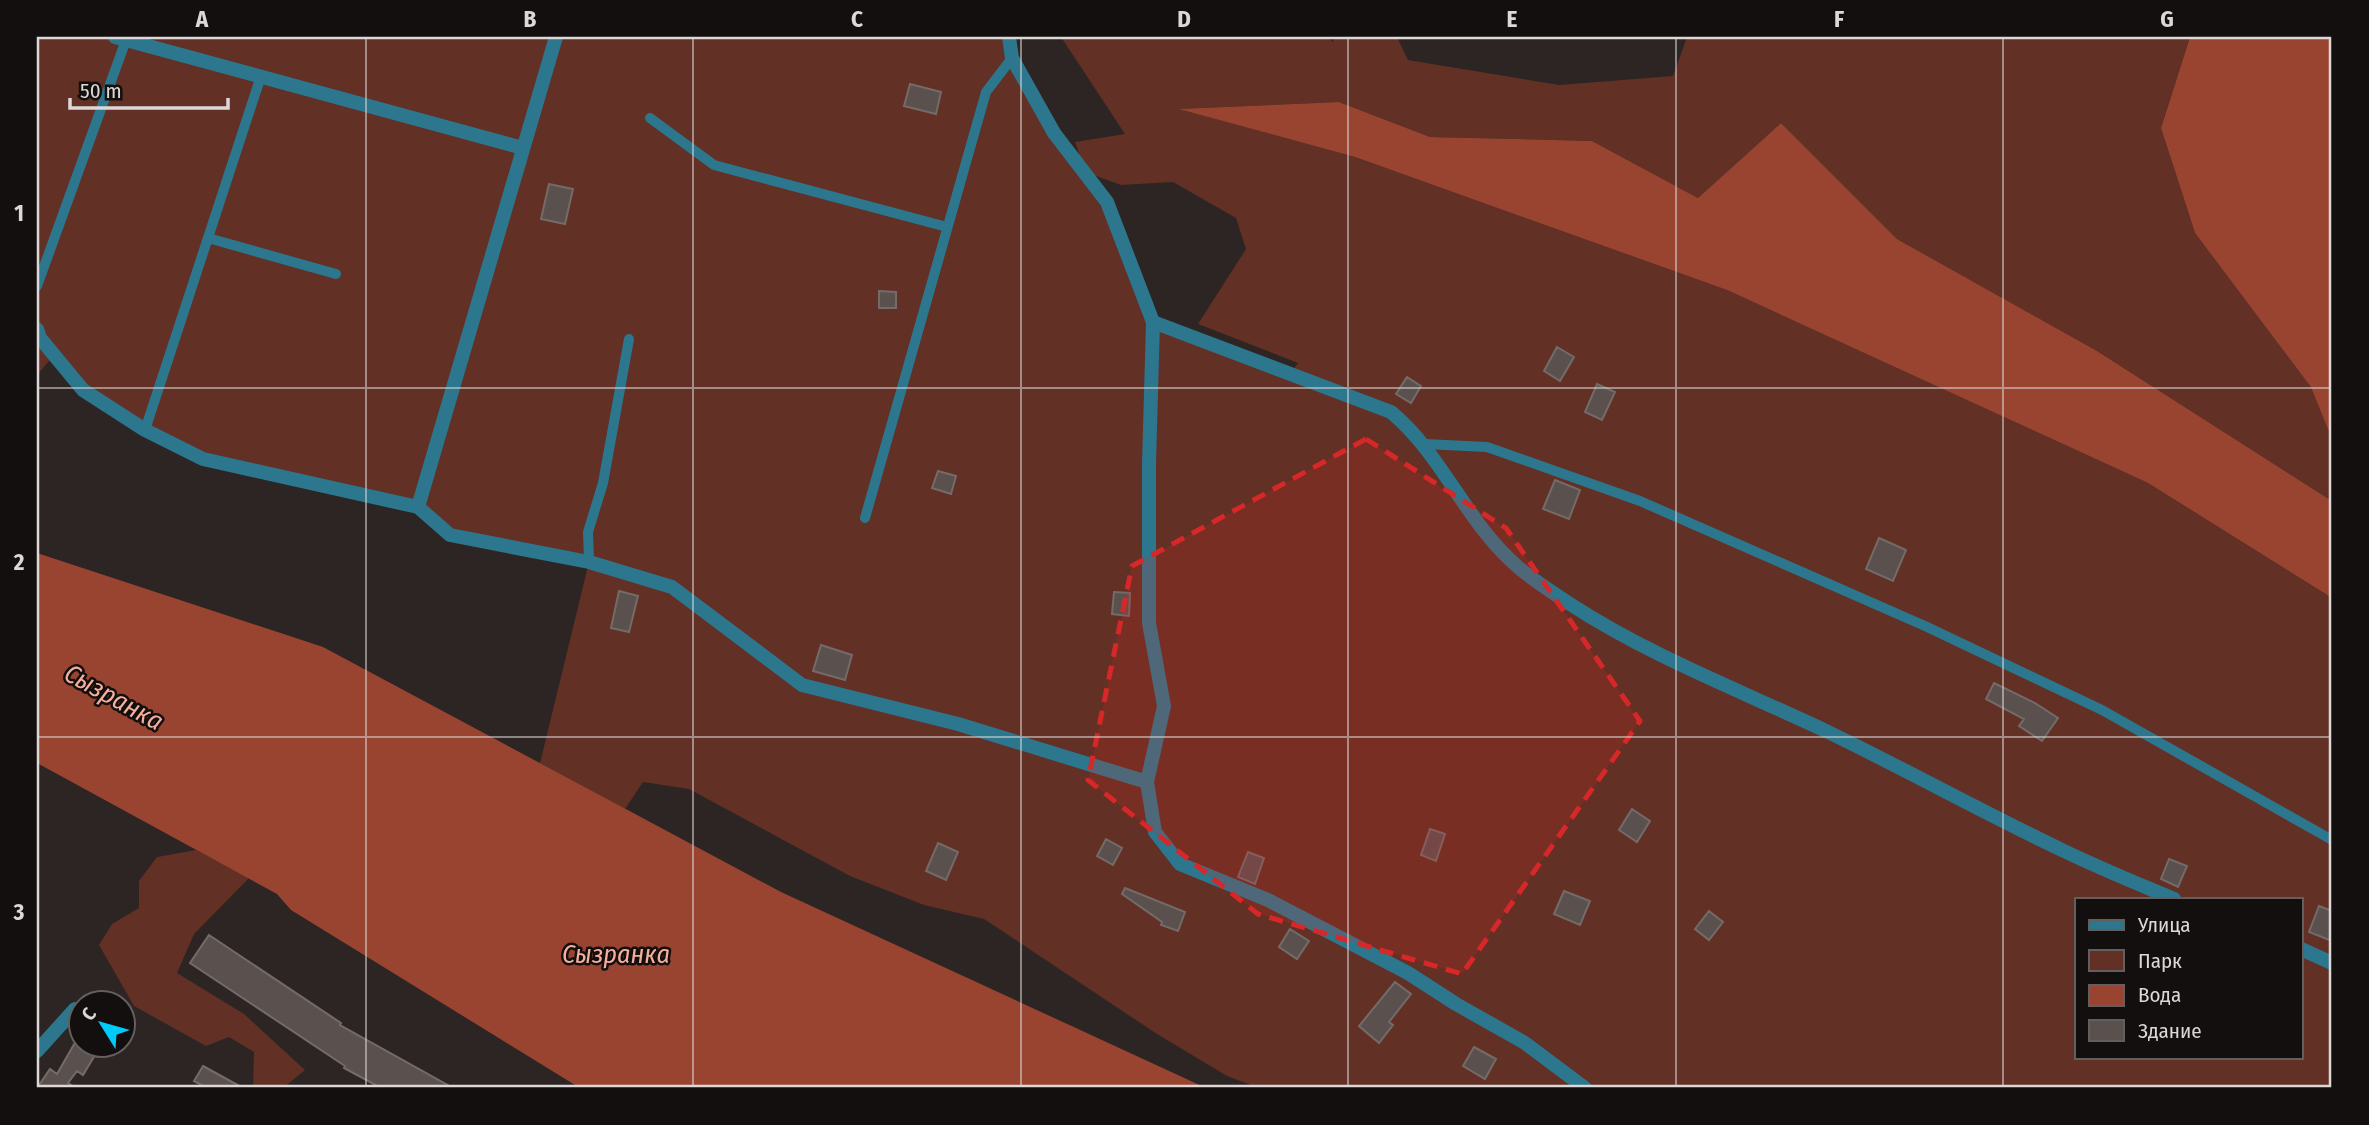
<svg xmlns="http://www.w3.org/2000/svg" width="2369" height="1125" font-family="'Fira Sans Condensed',sans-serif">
	<rect width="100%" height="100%" fill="#2c2523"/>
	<path fill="#623024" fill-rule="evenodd" d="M 37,37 L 1009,37 L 1009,43 L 1085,171 L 1075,142 L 1125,134 L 1061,37 L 1328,37 L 1333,42 L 1334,37 L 1397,37 L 1408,60 L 1559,85 L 1673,76 L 1687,37 L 2190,37 L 2161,128 L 2195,233 L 2312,387 L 2332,439 L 2332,501 L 2097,351 L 1897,239 L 1781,123 L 1698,198 L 1592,141 L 1430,137 L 1339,102 L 1182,109 L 1355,157 L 1727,290 L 2148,483 L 2332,598 L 2332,1088 L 1259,1088 L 1227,1076 L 1157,1034 L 984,919 L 924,905 L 850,876 L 689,789 L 643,782 L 625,809 L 540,763 L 589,562 L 450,535 L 418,507 L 203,459 L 83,390 L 54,355 L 37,375 ZM 1085,172 L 1121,185 L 1173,182 L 1236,218 L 1246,249 L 1198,324 L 1298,363 L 1290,374 L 1153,322 L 1107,202 ZM 2077,899 L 2301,899 L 2301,1057 L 2077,1057 Z
		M 196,850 L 249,878 L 194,934 L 177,973 L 244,1014 L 305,1070 L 283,1088 L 253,1087 L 254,1052 L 229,1037 L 206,1046 L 134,1006 L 99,945 L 112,924 L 139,908 L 139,881 L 157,857 Z"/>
	<path fill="#994430" d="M 2190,37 L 2332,37 L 2332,439 L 2311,387 L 2195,233 L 2161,128 Z
		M 1339,102 L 1430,137 L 1592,141 L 1698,198 L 1781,123 L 1897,239 L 2097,351 L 2332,501 L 2332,598 L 2148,483 L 1727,290 L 1355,157 L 1179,109 Z
		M 37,553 L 323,647 L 781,892 L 1206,1088 L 577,1088 L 575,1085 L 291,910 L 277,894 L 37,763 Z"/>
	<path fill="#5a514f" stroke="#746b69" stroke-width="2" d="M 910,84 L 941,92 L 936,114 L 904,106 Z
		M 549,184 L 573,189 L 565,224 L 541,219 Z
		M 879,291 L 896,292 L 896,308 L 879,308 Z
		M 1557,347 L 1574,357 L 1560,381 L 1544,371 Z
		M 1407,377 L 1421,386 L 1411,403 L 1396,394 Z
		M 1597,384 L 1615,392 L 1602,420 L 1585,412 Z
		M 938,471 L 956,476 L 951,494 L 932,488 Z
		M 1555,480 L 1580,490 L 1569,519 L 1543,509 Z
		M 1879,538 L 1906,550 L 1893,581 L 1866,569 Z
		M 619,591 L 638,596 L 629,632 L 611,628 Z
		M 1114,592 L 1130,593 L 1129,616 L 1112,614 Z
		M 821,645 L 852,655 L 845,680 L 813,671 Z
		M 1994,683 L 2035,703 L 2058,718 L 2042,741 L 2019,726 L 2024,719 L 1986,699 Z
		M 1632,809 L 1650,821 L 1637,842 L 1619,830 Z
		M 1430,829 L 1445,834 L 1436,861 L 1421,855 Z
		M 1106,839 L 1122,848 L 1113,865 L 1097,856 Z
		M 938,843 L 958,852 L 946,880 L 926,871 Z
		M 1248,852 L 1264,858 L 1255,884 L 1238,877 Z
		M 2169,859 L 2187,866 L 2178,887 L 2161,879 Z
		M 1125,888 L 1185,912 L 1178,931 L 1161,925 L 1162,922 L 1122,894 Z
		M 1564,891 L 1590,901 L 1580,925 L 1554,914 Z
		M 2319,906 L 2332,911 L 2332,941 L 2309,932 Z
		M 1709,911 L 1723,922 L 1709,940 L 1695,929 Z
		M 1290,929 L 1309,941 L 1297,959 L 1279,947 Z
		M 209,935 L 341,1023 L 340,1025 L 453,1088 L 381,1088 L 344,1068 L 345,1066 L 190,963 Z
		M 1395,982 L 1411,994 L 1389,1022 L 1393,1025 L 1379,1043 L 1359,1026 Z
		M 76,1041 L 80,1045 L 101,1045 L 83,1075 L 77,1071 L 68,1083 L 76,1088 L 37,1088 L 50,1069 L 57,1074 Z
		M 1474,1047 L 1496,1059 L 1485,1079 L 1463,1066 Z
		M 203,1066 L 243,1088 L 207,1088 L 194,1081 Z"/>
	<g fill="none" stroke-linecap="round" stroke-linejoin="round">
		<path stroke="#2c778e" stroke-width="10" d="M 650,118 L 714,165 L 947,227
			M 208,238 L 336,274
			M 37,286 L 126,40
			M 145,430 L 261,76
			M 1424,444 L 1487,447 L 1640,501 L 1925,626 L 2102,710 L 2332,840
			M 865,518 L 986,92 L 1012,58
			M 589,562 L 588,532 L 603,483 L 629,339"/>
		<path stroke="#2c778e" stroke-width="14" d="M 115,37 L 523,148
			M 1009,37 L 1012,58 L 1054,133 L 1107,202 L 1153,322 L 1391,412 C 1443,455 1466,523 1518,567 C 1534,581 1552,592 1570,604 C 1650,656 1739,690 1826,731 C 1905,769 1982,812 2062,850 C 2099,868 2136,883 2174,899
			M 1153,322 L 1149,464 L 1149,623 L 1164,706 L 1147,782 L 1155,832 L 1180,864 L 1268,900 L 1408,973 L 1456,1004 L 1525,1043 L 1585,1088
			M 37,329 L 40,338 L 83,390 L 145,430 L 203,459 L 418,507 L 450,535 L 589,562 L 672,587 L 802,685 L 958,724 L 1147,782
			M 418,507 L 556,37
			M 2301,949 L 2332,963
			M 37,1051 L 75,1009"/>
	</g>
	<path fill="#d62828" fill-opacity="0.2" stroke="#d62828" stroke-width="5" stroke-dasharray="14 9" stroke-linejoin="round" d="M 1366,439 L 1506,528 L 1640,721 L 1462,974 L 1258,914 L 1088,780 L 1132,566 Z"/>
	<path fill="none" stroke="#ddd8d7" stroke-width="2" stroke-opacity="0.55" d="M 366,37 L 366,1088M 693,37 L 693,1088M 1021,37 L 1021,1088M 1348,37 L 1348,1088M 1676,37 L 1676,1088M 2003,37 L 2003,1088M 37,388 L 2332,388M 37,737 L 2332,737"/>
	<g text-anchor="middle" stroke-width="5" stroke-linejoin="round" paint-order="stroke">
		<g font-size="26" font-style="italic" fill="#f7af9d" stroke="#120f0e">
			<text transform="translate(114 697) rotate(29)" y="9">Сызранка</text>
			<text x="616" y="963">Сызранка</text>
		</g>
	</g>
	<rect width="2369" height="1125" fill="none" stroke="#120f0e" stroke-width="77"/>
	<rect x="2075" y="898" width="228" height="161" fill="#120f0e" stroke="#635f5e" stroke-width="2"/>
	<rect x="2089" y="920" width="35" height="10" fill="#2c778e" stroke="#635f5e" stroke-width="2"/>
	<text x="2138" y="932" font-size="21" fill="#ddd8d7">Улица</text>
	<rect x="2089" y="950" width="35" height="21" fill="#623024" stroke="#635f5e" stroke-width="2"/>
	<text x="2138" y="968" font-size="21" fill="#ddd8d7">Парк</text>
	<rect x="2089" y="985" width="35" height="21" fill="#994430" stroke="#635f5e" stroke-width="2"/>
	<text x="2138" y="1002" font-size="21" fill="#ddd8d7">Вода</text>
	<rect x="2089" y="1020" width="35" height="21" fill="#5a514f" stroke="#635f5e" stroke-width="2"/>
	<text x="2138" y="1038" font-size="21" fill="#ddd8d7">Здание</text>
	<g transform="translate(102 1024) rotate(307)"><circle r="33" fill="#120f0e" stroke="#635f5e" stroke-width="2"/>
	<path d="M0-5L12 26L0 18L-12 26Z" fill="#00cbf8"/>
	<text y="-10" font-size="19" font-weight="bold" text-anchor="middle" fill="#ddd8d7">С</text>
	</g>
	<path d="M70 98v10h158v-10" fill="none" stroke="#ddd8d7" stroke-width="3.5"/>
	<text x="80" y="98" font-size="21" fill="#ddd8d7" stroke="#120f0e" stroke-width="5" paint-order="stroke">50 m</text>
	<rect x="38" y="38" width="2292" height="1048" fill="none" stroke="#ddd8d7" stroke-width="2.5"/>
	<g font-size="23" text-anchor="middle" font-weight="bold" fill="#ddd8d7">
		<text x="202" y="27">A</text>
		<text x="530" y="27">B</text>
		<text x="857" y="27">C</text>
		<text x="1184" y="27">D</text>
		<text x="1512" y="27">E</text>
		<text x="1839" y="27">F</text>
		<text x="2167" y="27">G</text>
		<text x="19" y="221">1</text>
		<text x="19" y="570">2</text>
		<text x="19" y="920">3</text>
	</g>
</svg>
